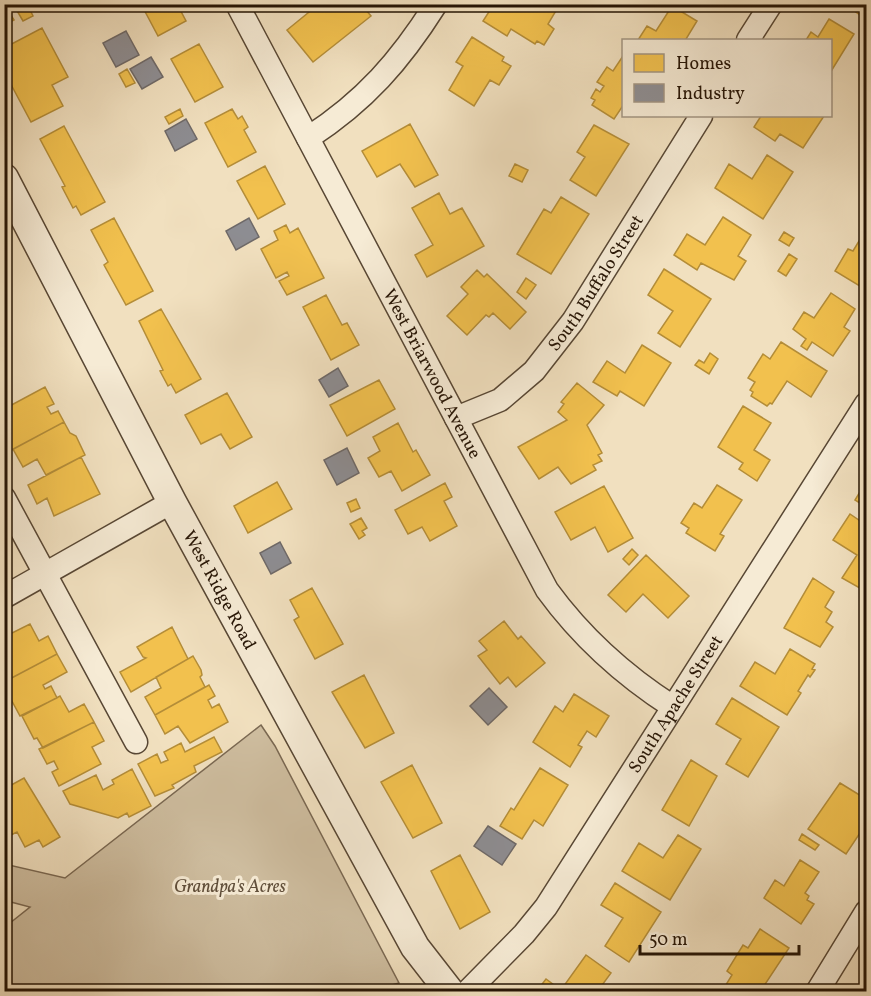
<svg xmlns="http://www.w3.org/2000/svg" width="871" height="996" font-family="Vollkorn,serif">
	<rect width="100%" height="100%" fill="#f1e0bf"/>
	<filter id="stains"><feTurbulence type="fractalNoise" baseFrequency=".00333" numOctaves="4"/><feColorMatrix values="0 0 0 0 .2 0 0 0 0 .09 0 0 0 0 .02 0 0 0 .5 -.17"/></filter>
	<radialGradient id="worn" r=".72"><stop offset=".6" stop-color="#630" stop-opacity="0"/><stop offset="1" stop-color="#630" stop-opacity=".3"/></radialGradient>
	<path fill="#cebd9f" stroke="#7a6852" stroke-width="1.5" d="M 261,725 L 275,746 L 399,983 L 367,992 L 5,991 L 5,927 L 30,907 L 11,902 L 5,894 L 5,869 L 9,865 L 65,878 Z"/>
	<path fill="#f2c14e" stroke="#b48d38" stroke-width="1.5" d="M 4,4 L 14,20 L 4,25 Z
		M 27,4 L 33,16 L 23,21 L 16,9 Z
		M 141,4 L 177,4 L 186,21 L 158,36 Z
		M 319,4 L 361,4 L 371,16 L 313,62 L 287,30 Z
		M 494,4 L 504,4 L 511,9 L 514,4 L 560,4 L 548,24 L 554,29 L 544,45 L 537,41 L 535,44 L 511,29 L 507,36 L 483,21 Z
		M 852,4 L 866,4 L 866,19 L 850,8 Z
		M 672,6 L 697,21 L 686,39 L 689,40 L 638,40 L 647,26 L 656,31 Z
		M 829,19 L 854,34 L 830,73 L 830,40 L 806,40 L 811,32 L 818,37 Z
		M 42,28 L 68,77 L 52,85 L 63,106 L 31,122 L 7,77 L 4,79 L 4,48 Z
		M 472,37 L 504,57 L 502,61 L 511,66 L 499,85 L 490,80 L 474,106 L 449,90 L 463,66 L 456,62 Z
		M 199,44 L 223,87 L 195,102 L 171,59 Z
		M 623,56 L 624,104 L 614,119 L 592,105 L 595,100 L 591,98 L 596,89 L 600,92 L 604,86 L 597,82 L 607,67 L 613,71 Z
		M 127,69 L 135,83 L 126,87 L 119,74 Z
		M 180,109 L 183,116 L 169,124 L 165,117 Z
		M 232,109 L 238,119 L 242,116 L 248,127 L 244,130 L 256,152 L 228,167 L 205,123 Z
		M 761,116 L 824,116 L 803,148 L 780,134 L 775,141 L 754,127 Z
		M 410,124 L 438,175 L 415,187 L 400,164 L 377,177 L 362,151 Z
		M 594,125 L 629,144 L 596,196 L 570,180 L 585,157 L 577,152 Z
		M 64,126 L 105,202 L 81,215 L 76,206 L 73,208 L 62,187 L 65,186 L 40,139 Z
		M 767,155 L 793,172 L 763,219 L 715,188 L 729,164 L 752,179 Z
		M 515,164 L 528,170 L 522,182 L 509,176 Z
		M 265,166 L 285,204 L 258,219 L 237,181 Z
		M 439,193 L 450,214 L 462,208 L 484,246 L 427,277 L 415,255 L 433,245 L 412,208 Z
		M 561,197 L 589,214 L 551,274 L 517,254 L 544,209 L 551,213 Z
		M 723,217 L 751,235 L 738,256 L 746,261 L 734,280 L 701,263 L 697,270 L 674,255 L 687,234 L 705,245 Z
		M 114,218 L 153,291 L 126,305 L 104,265 L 108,262 L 91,230 Z
		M 286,225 L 290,233 L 298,228 L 324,278 L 287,295 L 279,281 L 289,276 L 287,272 L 276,278 L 261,249 L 278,240 L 274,231 Z
		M 865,231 L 866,282 L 863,288 L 835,271 L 848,249 L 853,251 Z
		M 784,232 L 794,238 L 789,246 L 779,240 Z
		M 789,254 L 797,259 L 786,276 L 778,271 Z
		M 664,269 L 711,299 L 680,347 L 658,333 L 673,311 L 648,295 Z
		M 477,270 L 484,277 L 487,274 L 526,312 L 510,329 L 493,313 L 489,317 L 486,315 L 467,335 L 447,316 L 468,294 L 461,287 Z
		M 526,278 L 536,285 L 526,299 L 517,292 Z
		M 831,293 L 855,309 L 844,327 L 850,331 L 833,356 L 812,342 L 807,350 L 801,346 L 806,339 L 793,329 L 804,312 L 814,318 Z
		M 326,295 L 342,325 L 347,323 L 359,345 L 331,360 L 303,307 Z
		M 161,309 L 201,379 L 176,393 L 171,384 L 168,386 L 160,371 L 163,370 L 139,321 Z
		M 781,342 L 827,371 L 811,397 L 787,381 L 772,404 L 770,403 L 767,406 L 751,396 L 753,392 L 750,390 L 755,382 L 748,378 L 763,354 L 770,359 Z
		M 642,345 L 671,363 L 644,406 L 620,391 L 617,396 L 593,382 L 607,361 L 625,373 Z
		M 710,353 L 718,359 L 709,374 L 695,365 L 699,360 L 704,363 Z
		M 379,380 L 395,409 L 347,436 L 330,405 Z
		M 577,383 L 604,405 L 587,425 L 602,453 L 598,455 L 602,461 L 593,465 L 596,470 L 571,484 L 558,467 L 539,479 L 518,447 L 567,420 L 558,412 L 564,404 L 561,402 Z
		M 45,387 L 54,404 L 47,407 L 51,414 L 58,411 L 64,422 L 10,451 L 4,441 L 4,430 L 10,427 L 4,417 L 4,409 Z
		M 227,393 L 252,437 L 230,449 L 221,434 L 201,444 L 185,415 Z
		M 743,406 L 771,423 L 754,450 L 770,460 L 757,481 L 739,469 L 743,463 L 718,447 Z
		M 64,422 L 70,433 L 76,436 L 85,455 L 46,475 L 37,459 L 23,467 L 13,449 Z
		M 398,423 L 413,452 L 416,450 L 430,475 L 402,491 L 391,471 L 379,477 L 368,458 L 380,451 L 373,437 Z
		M 81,457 L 100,494 L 54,516 L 47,498 L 37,504 L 28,485 Z
		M 277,482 L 292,509 L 248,533 L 234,506 Z
		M 866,482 L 866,507 L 855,500 Z
		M 445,483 L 452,497 L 444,501 L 457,526 L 430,541 L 422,527 L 408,534 L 395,510 Z
		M 717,485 L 742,500 L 720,534 L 724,536 L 715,551 L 686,533 L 689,528 L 681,523 L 694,503 L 702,508 Z
		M 604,486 L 633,538 L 608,552 L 595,527 L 571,540 L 555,512 Z
		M 356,499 L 360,508 L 351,512 L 347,503 Z
		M 850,514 L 866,525 L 865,591 L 842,578 L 857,555 L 833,540 Z
		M 361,518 L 367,528 L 362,531 L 365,535 L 359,539 L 350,524 Z
		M 632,549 L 638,555 L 629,565 L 623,559 Z
		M 646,555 L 689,596 L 668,618 L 643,594 L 626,612 L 608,595 Z
		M 813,578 L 834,592 L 825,607 L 832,612 L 826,622 L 833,627 L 820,647 L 784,628 Z
		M 312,588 L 343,644 L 315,659 L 294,620 L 299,617 L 290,600 Z
		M 504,621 L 518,639 L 521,636 L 545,663 L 516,687 L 508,677 L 500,684 L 478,656 L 487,650 L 479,641 Z
		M 30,624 L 39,641 L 48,636 L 57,654 L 4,682 L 4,637 Z
		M 172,627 L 188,659 L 131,692 L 120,672 L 146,658 L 143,657 L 137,647 Z
		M 790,649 L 815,664 L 812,669 L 815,670 L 810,677 L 808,675 L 798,691 L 801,693 L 787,715 L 740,686 L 755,662 L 775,674 Z
		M 57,654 L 67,672 L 43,685 L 45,689 L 51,686 L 57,698 L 20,716 L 6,690 L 4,682 Z
		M 193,656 L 201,670 L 202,675 L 200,677 L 205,687 L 155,715 L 145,697 L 161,688 L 156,677 Z
		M 364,675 L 394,733 L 365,748 L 332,692 Z
		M 209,685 L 215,696 L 208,700 L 212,708 L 219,704 L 228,722 L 190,743 L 178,726 L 165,734 L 155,715 Z
		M 574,694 L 609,716 L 596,737 L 587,731 L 578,745 L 582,747 L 570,767 L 533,742 L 555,706 L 563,712 Z
		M 60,696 L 69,712 L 84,704 L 94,722 L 43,748 L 37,738 L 34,739 L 22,716 Z
		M 732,698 L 779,727 L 748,777 L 726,764 L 741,739 L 716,724 Z
		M 94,722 L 104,741 L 92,747 L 101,764 L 59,786 L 52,772 L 58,769 L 54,761 L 47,764 L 39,749 Z
		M 214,737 L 222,752 L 194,766 L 196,772 L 172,785 L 174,788 L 155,796 L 138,764 L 157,754 L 161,763 L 168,760 L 164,752 L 181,743 L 185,752 Z
		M 691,760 L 717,776 L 689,826 L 662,810 Z
		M 412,765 L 442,823 L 413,838 L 381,782 Z
		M 540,768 L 568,785 L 543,826 L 534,820 L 522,839 L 500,826 L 511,808 L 514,810 Z
		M 132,769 L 151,806 L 129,817 L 127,813 L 118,818 L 70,804 L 63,791 L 96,775 L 103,790 L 114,784 L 112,780 Z
		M 24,778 L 60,837 L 43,847 L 39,840 L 25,847 L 17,832 L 9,836 L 4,827 L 4,789 Z
		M 840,783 L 866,799 L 866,824 L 846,854 L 808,829 Z
		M 802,834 L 819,845 L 815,850 L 799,840 Z
		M 678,835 L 701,849 L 670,900 L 622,871 L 639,843 L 663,858 Z
		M 460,855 L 490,912 L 460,929 L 431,871 Z
		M 800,860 L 819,872 L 805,893 L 809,896 L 807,900 L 814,904 L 801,924 L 764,898 L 775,880 L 784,886 Z
		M 615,883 L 661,912 L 629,962 L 605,946 L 623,918 L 601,905 Z
		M 760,929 L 789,948 L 760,992 L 731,992 L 724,988 L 732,975 L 727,971 L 743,945 L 748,948 Z
		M 586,955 L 611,973 L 597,992 L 536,992 L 546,979 L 561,990 Z"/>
	<path fill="#8d8d92" stroke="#6e6968" stroke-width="1.5" d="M 126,31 L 139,55 L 116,67 L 103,43 Z
		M 151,57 L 163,77 L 142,89 L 130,69 Z
		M 186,119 L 197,139 L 175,151 L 165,131 Z
		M 249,218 L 259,237 L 236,250 L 226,231 Z
		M 338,368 L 348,386 L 329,397 L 319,380 Z
		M 347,448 L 359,473 L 337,485 L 324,460 Z
		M 280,542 L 291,563 L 271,574 L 260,553 Z
		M 489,688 L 507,707 L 488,725 L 470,706 Z
		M 488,826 L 516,844 L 502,865 L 474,846 Z"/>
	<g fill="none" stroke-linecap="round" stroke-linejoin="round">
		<g stroke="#584734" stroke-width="25">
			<g id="minor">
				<path id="s1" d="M 237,4 L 547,590 C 582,638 623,675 673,707"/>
				<path d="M 748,40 L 771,4"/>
				<path d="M 308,138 C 365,101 400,61 436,4"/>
				<path id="s2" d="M 456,418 L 500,400 L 534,371 L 573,321 L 701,116"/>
				<path d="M 4,498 L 136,742"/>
				<path d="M 4,597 L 172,502"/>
				<path id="s3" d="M 467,992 L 524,934 L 546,907 L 866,404"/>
				<path d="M 817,992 L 866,912"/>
			</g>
		</g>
		<g stroke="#584734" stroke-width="31">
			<g id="tertiary">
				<path id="s4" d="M 4,178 L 172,502 L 415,947 L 450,992"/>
			</g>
		</g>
		<use href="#minor" stroke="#f6ebd5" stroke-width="22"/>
		<use href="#tertiary" stroke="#f6ebd5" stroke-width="28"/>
	</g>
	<g text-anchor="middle" stroke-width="6" stroke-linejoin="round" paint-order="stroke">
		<g font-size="18" fill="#251405" stroke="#f6ebd5">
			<text dy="6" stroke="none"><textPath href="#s2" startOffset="200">South Buffalo Street</textPath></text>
			<text dy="6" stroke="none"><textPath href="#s1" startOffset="418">West Briarwood Avenue</textPath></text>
			<text dy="6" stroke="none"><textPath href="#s4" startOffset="465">West Ridge Road</textPath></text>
			<text dy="6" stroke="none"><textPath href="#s3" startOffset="357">South Apache Street</textPath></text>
		</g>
		<g font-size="18" font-style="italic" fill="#604f3b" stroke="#f6ebd5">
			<text x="230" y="892">Grandpa's Acres</text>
		</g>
	</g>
	<rect width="871" height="996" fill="none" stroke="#f1e0bf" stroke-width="24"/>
	<rect x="6" y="6" width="859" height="984" fill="none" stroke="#251405" stroke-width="3"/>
	<rect x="12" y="12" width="847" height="972" fill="none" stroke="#251405" stroke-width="1.5"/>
	<rect x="622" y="39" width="210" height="78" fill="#f6ebd5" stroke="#a29582" stroke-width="1.5"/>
	<rect x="634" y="54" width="30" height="18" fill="#f2c14e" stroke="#a29582" stroke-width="1.5"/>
	<text x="676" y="69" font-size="18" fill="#251405">Homes</text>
	<rect x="634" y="84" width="30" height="18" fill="#8d8d92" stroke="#a29582" stroke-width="1.5"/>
	<text x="676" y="99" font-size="18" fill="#251405">Industry</text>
	<path d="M640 945v9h159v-9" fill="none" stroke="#251405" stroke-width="3"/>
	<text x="649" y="945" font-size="18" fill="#251405" stroke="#f6ebd5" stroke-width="4.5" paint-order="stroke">50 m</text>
	<rect width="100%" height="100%" filter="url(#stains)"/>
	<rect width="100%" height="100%" fill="url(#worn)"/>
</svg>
